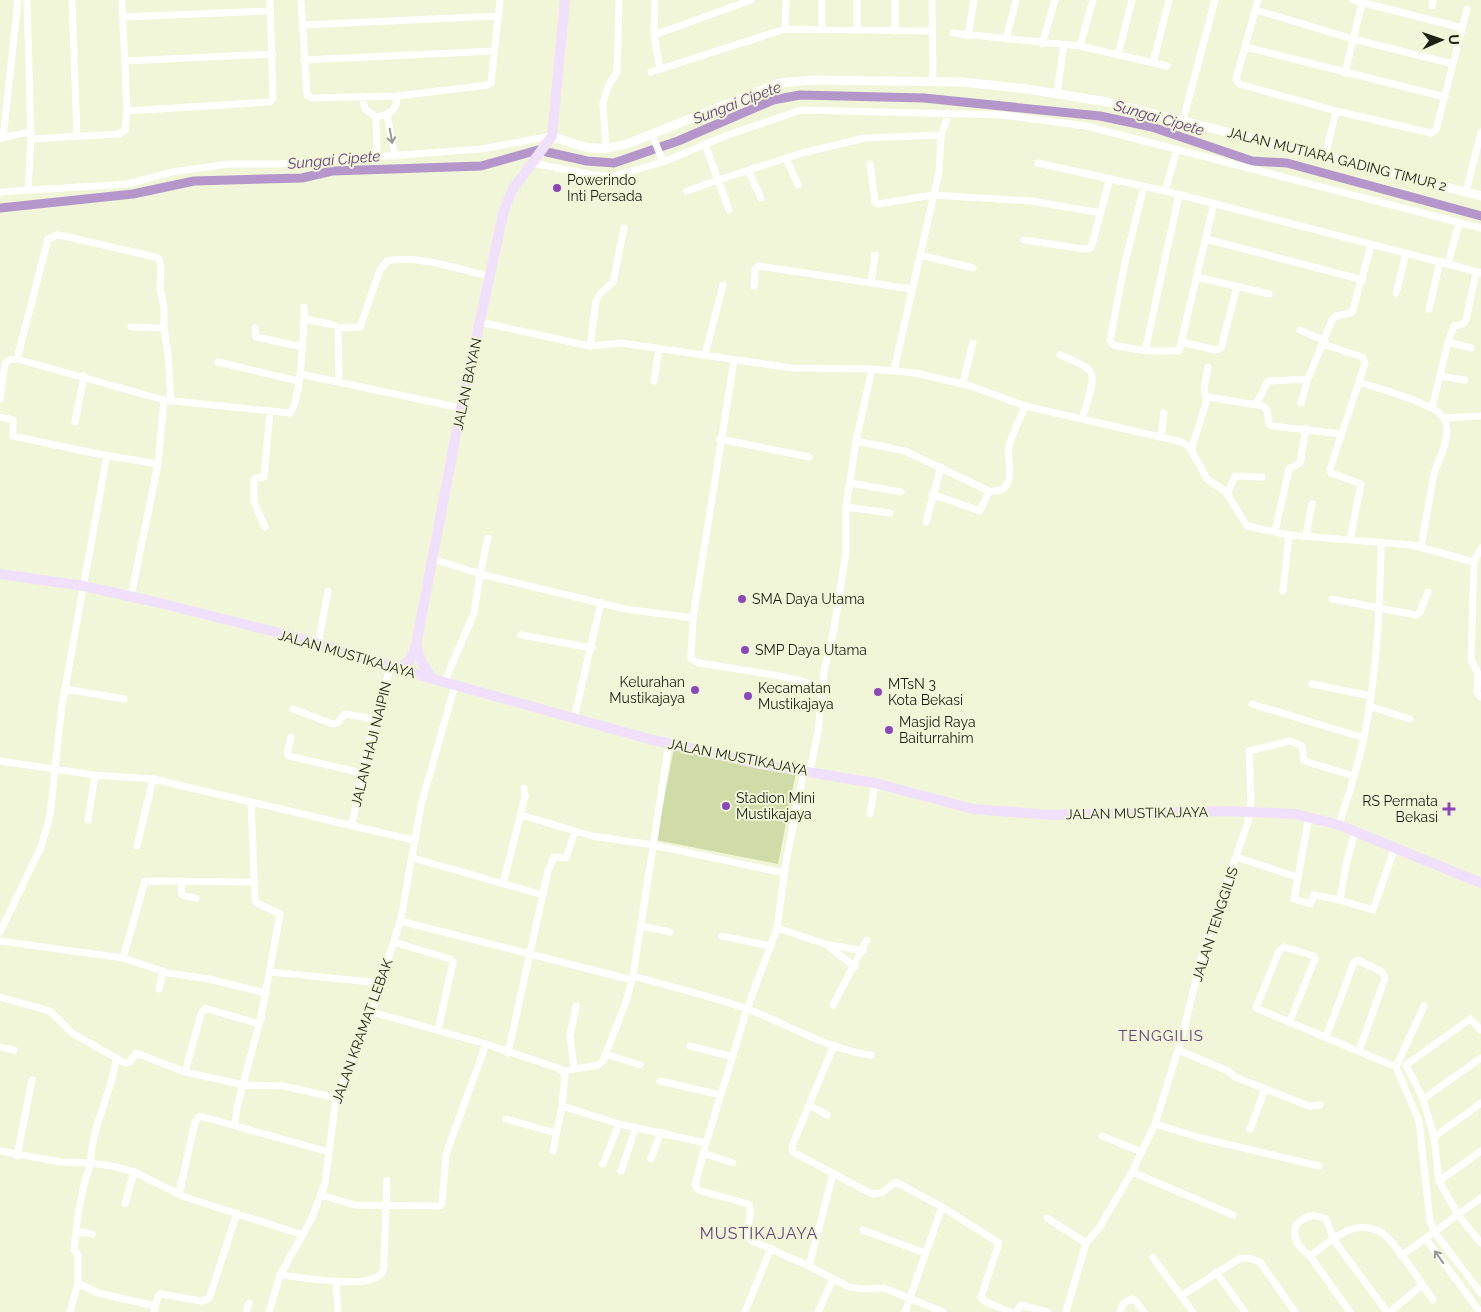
<svg xmlns="http://www.w3.org/2000/svg" width="1481" height="1312" font-family="Raleway,sans-serif">
	<rect width="100%" height="100%" fill="#f0f6d7"/>
	<path fill="#d1dba7" d="M 674,748 L 796,772 L 778,864 L 656,840 Z"/>
	<g fill="none" stroke-linecap="round" stroke-linejoin="round">
		<path stroke="#b496cb" stroke-width="9" d="M 0,208 L 133,194 L 194,181 L 302,178 L 332,171 L 481,166 L 538,150 L 587,161 L 614,163 L 678,141 L 773,100 L 800,95 L 924,98 L 1100,116 L 1152,127 L 1252,161 L 1287,163 L 1481,216"/>
		<path stroke="#fff" stroke-width="7" d="M 27,0 L 31,139
			M 72,0 L 77,137
			M 301,0 L 307,95 L 312,98 L 397,96 L 488,85 L 491,83 L 500,0
			M 655,0 L 654,35 L 660,69
			M 822,0 L 822,29
			M 932,0 L 933,81
			M 1258,0 L 1236,79 L 1239,84 L 1336,111 L 1431,133 L 1436,130 L 1467,9
			M 1353,0 L 1462,28
			M 1432,6 L 1433,0
			M 1256,10 L 1353,39 L 1453,64
			M 123,17 L 270,11
			M 302,25 L 498,16
			M 785,29 L 786,0
			M 857,30 L 857,0
			M 895,31 L 895,0
			M 953,33 L 1080,46 L 1167,66
			M 654,35 L 751,0
			M 968,36 L 974,0
			M 1006,39 L 1016,0
			M 1042,44 L 1055,0
			M 1080,46 L 1093,0
			M 1246,47 L 1445,97
			M 1118,55 L 1132,0
			M 304,60 L 494,51
			M 125,61 L 273,54
			M 1153,63 L 1169,0
			M 651,72 L 785,29 L 932,31
			M 1345,73 L 1362,3
			M 1057,93 L 1064,44
			M 362,96 L 365,109 L 376,117 C 389,115 397,111 397,96
			M 127,111 L 270,102 L 273,98 L 270,0
			M 387,115 L 395,156
			M 376,117 L 377,157
			M 1183,120 L 1215,0
			M 652,134 L 663,162
			M 0,138 L 30,132
			M 3,138 L 18,0
			M 705,144 L 718,180 L 802,153 L 865,138 L 941,135
			M 606,150 L 603,103 L 608,86 L 617,72 L 619,0
			M 1325,157 L 1336,111
			M 786,158 L 798,185
			M 533,163 L 592,175 L 614,176 L 663,162 L 725,136 L 801,110 L 1003,115 L 1086,126 L 1481,228
			M 1038,163 L 1165,191 L 1448,264 L 1459,223
			M 870,164 L 875,202 L 878,204 L 933,195 L 1032,201 L 1101,213
			M 749,172 L 761,198
			M 1144,186 L 1125,263 L 1110,340 L 1113,345 L 1145,351 L 1179,351 L 1214,203
			M 28,190 L 31,139 L 119,134 L 125,130 L 127,111 L 122,0
			M 687,191 L 718,180 L 729,210
			M 1165,191 L 1177,149
			M 0,192 L 128,184 L 172,172 L 229,164 L 279,164 L 481,149 L 552,136
			M 1466,192 L 1481,132
			M 1206,239 L 1363,280
			M 1024,240 L 1084,249 L 1091,248 L 1110,178
			M 920,255 L 973,268
			M 1448,264 L 1481,273
			M 1197,277 L 1269,294
			M 871,283 L 875,255
			M 754,286 L 755,270 L 759,266 L 911,289
			M 1396,293 L 1406,253
			M 1429,309 L 1440,261
			M 304,319 L 334,325
			M 479,322 L 590,346 L 621,343 L 792,368 L 872,369 L 916,373 L 971,386 L 1025,406 L 1182,442 L 1190,448 L 1207,479 L 1226,492 L 1247,526 L 1289,535 L 1412,545 L 1474,562 L 1481,548
			M 131,327 L 164,328
			M 255,328 L 256,337 L 303,347
			M 1300,330 L 1325,341
			M 1181,342 L 1216,350 L 1221,348 L 1237,287
			M 1448,342 L 1454,326 L 1463,324 L 1466,320 L 1476,272
			M 1323,344 L 1362,357 L 1365,363 L 1359,382 C 1377,388 1433,403 1443,417 C 1455,435 1436,461 1433,479 C 1429,501 1425,524 1421,547
			M 590,346 L 596,301 L 600,294 L 613,282 L 624,228
			M 1145,351 L 1179,195
			M 705,355 L 723,285
			M 1060,355 C 1069,359 1081,363 1089,370 C 1098,378 1085,408 1082,419
			M 17,359 L 48,239 L 57,235 L 64,236 L 155,257 L 159,259 L 161,267 L 160,288 L 164,308 L 164,328 L 168,354 L 171,401
			M 734,361 L 693,618 L 691,658 C 696,664 705,664 712,665 C 750,672 786,674 822,688
			M 218,362 L 298,381
			M 894,370 L 939,172 L 941,135 L 949,113
			M 300,374 L 461,408
			M 1440,376 L 1465,380
			M 339,381 L 338,328 L 360,327 L 380,270 L 387,261 C 416,254 460,270 490,276
			M 654,381 L 659,349
			M 963,383 L 973,343
			M 0,399 L 5,364 L 9,360 L 17,359 L 164,400 L 290,413 C 301,402 304,326 304,307
			M 1206,399 L 1204,389 L 1208,367
			M 1301,403 L 1308,379
			M 1256,404 L 1268,381 L 1308,379 L 1332,320 L 1336,316 L 1351,313 L 1353,310 L 1371,245
			M 1432,408 L 1448,342 L 1471,348
			M 0,417 L 13,420 L 13,436 L 98,454 L 158,464
			M 1444,418 L 1481,416
			M 75,422 L 84,376
			M 1161,436 L 1164,413
			M 720,439 L 809,457
			M 856,441 L 905,451 L 989,491 L 980,511 L 932,494
			M 1191,450 L 1208,397 L 1263,406 L 1267,410 L 1269,424 L 1272,426 L 1342,434
			M 850,483 L 901,492
			M 989,491 C 1020,494 1006,459 1009,446 C 1013,432 1020,419 1025,406
			M 1227,495 L 1235,476 L 1262,477
			M 846,507 L 890,513
			M 926,522 L 941,467
			M 265,527 L 254,502 L 254,480 L 255,478 L 264,477 L 270,412
			M 1275,532 L 1289,469 L 1300,463 L 1306,428
			M 1306,536 L 1312,504
			M 488,538 L 480,574 L 625,609 L 693,618
			M 1350,540 L 1361,484 L 1331,473 L 1330,469 L 1359,382
			M 433,559 L 480,574 L 474,613 L 444,683
			M 1474,562 L 1471,660 L 1478,673 L 1477,693 L 1481,697
			M 1283,591 L 1289,535
			M 131,596 L 158,464 L 164,400
			M 1332,599 L 1416,615 L 1420,612 L 1428,592
			M 521,635 L 592,648
			M 318,644 L 328,591
			M 1312,684 L 1371,696
			M 65,689 L 124,699
			M 1252,704 L 1364,738
			M 1369,706 L 1410,719
			M 293,709 L 333,724 L 337,723 L 345,714 L 375,719
			M 574,719 L 601,602
			M 291,737 L 287,753 L 289,756 L 362,773
			M 0,761 L 95,775 L 153,779 L 413,840
			M 804,771 L 786,862 L 777,928 L 747,1009 L 703,1153 L 695,1185 L 698,1190 L 748,1204 C 756,1216 741,1229 752,1241 L 809,1266 L 849,1287 L 863,1289 L 884,1288 L 943,1312
			M 810,771 L 818,732 L 824,671 L 833,634 L 846,553 L 846,507 L 856,441 L 872,369
			M 870,814 L 875,783
			M 521,815 L 592,836 L 653,845 L 784,873
			M 1309,817 L 1294,899 L 1310,904 L 1314,895 L 1340,900
			M 88,820 L 95,775
			M 352,824 L 370,735 L 391,665
			M 1339,825 C 1348,796 1358,767 1364,737 C 1377,674 1380,607 1381,543
			M 1355,831 L 1346,865 L 1340,900 L 1373,910 L 1395,847
			M 137,846 L 153,779
			M 1236,857 L 1297,877
			M 413,858 L 543,895
			M 181,881 L 182,895 L 196,898
			M 503,884 L 525,797 L 524,788
			M 400,921 L 632,980
			M 641,926 L 670,932
			M 777,928 L 825,944 L 863,951
			M 0,932 L 41,847 L 50,815 L 62,705 L 107,455
			M 722,936 L 771,946
			M 0,941 L 123,958 L 145,881 L 255,882
			M 394,942 L 450,959 L 453,962 L 438,1030
			M 828,946 L 855,967
			M 123,958 L 168,973 L 209,979 L 266,993
			M 271,972 L 381,983
			M 633,976 C 671,987 712,996 750,1010 C 789,1025 830,1050 871,1055
			M 159,989 L 163,971
			M 0,997 L 50,1011 L 72,1033 L 125,1063 L 130,1062 L 136,1053 L 185,1072 L 244,1085 L 284,1086 L 336,1098
			M 833,1005 L 867,940
			M 372,1012 L 486,1044 L 558,1068 L 565,1074 L 562,1106 L 619,1124 L 706,1143
			M 1289,1023 L 1315,959 L 1314,956 L 1284,947 L 1279,951 L 1256,1008 L 1396,1067 L 1419,1121 L 1430,1221 L 1435,1233 L 1481,1293
			M 1326,1037 L 1354,962 L 1358,960 L 1382,972 L 1385,978 L 1359,1051
			M 834,1045 L 792,1146 L 793,1152 L 872,1194 L 881,1193 L 896,1182 L 942,1207
			M 690,1046 L 733,1057
			M 0,1047 L 14,1050
			M 1178,1050 L 1228,1071 L 1235,1077 L 1309,1106 L 1320,1105
			M 508,1053 L 548,871 L 554,857 L 566,858 L 575,831
			M 605,1054 L 640,1065
			M 1396,1067 L 1424,1006
			M 574,1068 L 570,1036 L 576,1006
			M 563,1071 L 598,1065 L 603,1061 L 626,1002 L 633,976 L 669,743
			M 185,1072 L 201,1014 L 205,1008 L 259,1024
			M 660,1081 L 721,1095
			M 1423,1099 L 1481,1058
			M 809,1105 L 827,1115
			M 506,1119 L 556,1133
			M 1155,1124 L 1201,1138 L 1319,1166
			M 235,1125 L 237,1107 L 261,1017 L 280,914 L 257,903 L 255,899 L 251,802
			M 1250,1129 L 1265,1089
			M 1102,1136 L 1142,1152
			M 1434,1137 L 1481,1103
			M 0,1151 L 61,1162 L 91,1163 C 90,1130 112,1093 116,1059
			M 553,1151 L 562,1106
			M 1481,1151 L 1439,1181 L 1458,1215 L 1481,1243
			M 703,1153 L 733,1163
			M 17,1156 L 32,1080
			M 651,1159 L 661,1132
			M 603,1164 L 619,1124
			M 621,1171 L 636,1127
			M 1132,1172 L 1233,1215
			M 1439,1181 L 1434,1137 L 1423,1099 L 1406,1065 L 1470,1019 L 1481,1030
			M 179,1194 L 195,1122 L 200,1116 L 329,1152
			M 321,1195 L 355,1205 L 440,1206 L 442,1204 L 446,1154 L 486,1044
			M 125,1204 L 134,1172
			M 1047,1218 L 1086,1243
			M 863,1230 L 925,1253
			M 76,1231 L 92,1234
			M 1426,1239 L 1480,1312
			M 1310,1256 L 1350,1312
			M 1401,1256 L 1481,1198
			M 1153,1258 L 1193,1312
			M 809,1266 L 833,1174
			M 1216,1272 L 1245,1312
			M 280,1275 C 302,1277 359,1288 377,1277 C 384,1273 384,1267 384,1260 L 387,1180
			M 336,1281 L 338,1312
			M 1181,1296 L 1239,1259 L 1249,1258 L 1260,1262 L 1295,1312
			M 155,1306 L 98,1293 L 78,1283 L 78,1255 L 74,1250 C 77,1220 80,1192 91,1163 L 112,1166 L 134,1172 L 185,1197 L 303,1235
			M 70,1312 L 78,1283
			M 154,1312 L 158,1296 L 161,1294 L 201,1301 L 209,1299 L 237,1213
			M 246,1312 L 249,1303
			M 269,1312 L 280,1275 L 312,1218 L 325,1183 L 336,1098 L 372,1012 L 401,918 L 421,805 L 455,685
			M 745,1312 L 771,1248
			M 818,1312 L 833,1279
			M 905,1312 L 942,1207 L 999,1243 L 981,1297 L 984,1301 L 1010,1312
			M 1016,1312 L 1021,1305 L 1047,1312
			M 1066,1312 L 1086,1243 L 1099,1228 L 1132,1172 L 1155,1124 L 1182,1037 L 1203,951 L 1248,822 L 1251,800 L 1249,751 L 1290,741 L 1302,746 L 1304,761 L 1354,776
			M 1120,1312 L 1123,1304 L 1131,1299 L 1135,1300 L 1144,1312
			M 1387,1312 L 1334,1240 L 1326,1219 C 1313,1213 1306,1215 1296,1225 C 1291,1238 1300,1249 1310,1256 C 1322,1248 1335,1235 1349,1230 C 1358,1226 1373,1227 1382,1233 C 1395,1241 1422,1285 1433,1300
			M 1390,1312 L 1422,1285"/>
		<path stroke="#fff" stroke-width="9" d="M 552,136 C 583,148 597,153 630,143 L 779,83 L 812,80 L 963,82 L 1027,89 L 1107,102 L 1481,196"/>
		<path stroke="#f0e0fc" stroke-width="10" d="M 0,574 L 84,586 L 160,603 L 299,638 L 433,679 L 649,739 L 760,764 L 875,783 L 973,809 L 1053,815 L 1228,811 L 1296,814 L 1339,825 L 1481,883
			M 416,645 L 422,663 L 433,679
			M 400,668 L 410,660 L 416,645 L 461,408 L 504,210 L 513,189 L 552,136 L 565,0"/>
	</g>
	<defs><path id="oneway-shaft" d="M-6 0H5M1.5-3L5.5 0L1.5 3" fill="none" stroke-width="1.6" stroke-linecap="round" stroke-linejoin="round" transform="scale(1.25)"/></defs>
	<g stroke="#999a95">
		<use href="#oneway-shaft" transform="translate(391 136) rotate(80)"/>
		<use href="#oneway-shaft" transform="translate(1439 1257) rotate(-125)"/>
	</g>
	<g fill="#8d47ba" stroke="#f0f6d7" stroke-width="2">
		<circle cx="557" cy="188" r="5"/>
		<circle cx="742" cy="599" r="5"/>
		<circle cx="745" cy="650" r="5"/>
		<circle cx="695" cy="690" r="5"/>
		<circle cx="878" cy="692" r="5"/>
		<circle cx="748" cy="696" r="5"/>
		<circle cx="889" cy="730" r="5"/>
		<circle cx="726" cy="806" r="5"/>
		<path d="M1446.5 801.5h5v5h5v5h-5v5h-5v-5h-5v-5h5z"/>
	</g>
	<g text-anchor="middle" stroke-width="4" stroke-linejoin="round" paint-order="stroke">
		<g font-size="14" fill="#1c1f13" stroke="#f0f6d7">
			<text transform="translate(1337 159) rotate(14)" y="5">JALAN MUTIARA GADING TIMUR 2</text>
			<text transform="translate(467 384) rotate(-78)" y="5">JALAN BAYAN</text>
			<text transform="translate(347 654) rotate(16)" y="5">JALAN MUSTIKAJAYA</text>
			<text transform="translate(371 744) rotate(-76)" y="5">JALAN HAJI NAIPIN</text>
			<text transform="translate(738 757) rotate(11)" y="5">JALAN MUSTIKAJAYA</text>
			<text transform="translate(1137 813) rotate(-1)" y="5">JALAN MUSTIKAJAYA</text>
			<text transform="translate(1215 924) rotate(-72)" y="5">JALAN TENGGILIS</text>
			<text transform="translate(362 1031) rotate(-70)" y="5">JALAN KRAMAT LEBAK</text>
		</g>
		<g font-size="14" fill="#1c1f13" stroke="#f0f6d7" text-anchor="start">
			<text x="567" y="185">Powerindo<tspan x="567" dy="16">Inti Persada</tspan></text>
			<text x="752" y="604">SMA Daya Utama</text>
			<text x="755" y="655">SMP Daya Utama</text>
			<text x="685" y="687" text-anchor="end">Kelurahan<tspan x="685" dy="16">Mustikajaya</tspan></text>
			<text x="888" y="689">MTsN 3<tspan x="888" dy="16">Kota Bekasi</tspan></text>
			<text x="758" y="693">Kecamatan<tspan x="758" dy="16">Mustikajaya</tspan></text>
			<text x="899" y="727">Masjid Raya<tspan x="899" dy="16">Baiturrahim</tspan></text>
			<text x="736" y="803">Stadion Mini<tspan x="736" dy="16">Mustikajaya</tspan></text>
			<text x="1438" y="806" text-anchor="end">RS Permata<tspan x="1438" dy="16">Bekasi</tspan></text>
		</g>
		<g font-size="15" font-style="italic" fill="#653d7f" stroke="#f0f6d7">
			<text transform="translate(737 103) rotate(-21)" y="5">Sungai Cipete</text>
			<text transform="translate(1159 118) rotate(16)" y="5">Sungai Cipete</text>
			<text transform="translate(334 160) rotate(-5)" y="5">Sungai Cipete</text>
		</g>
		<g font-size="15" letter-spacing="1" fill="#62407a" stroke="#f0f6d7">
			<text x="1161" y="1041">TENGGILIS</text>
		</g>
		<g font-size="16" letter-spacing="1" fill="#62407a" stroke="#f0f6d7">
			<text x="759" y="1239">MUSTIKAJAYA</text>
		</g>
	</g>
	<g transform="translate(1441 40) rotate(88)" stroke="#f0f6d7" stroke-width="4" paint-order="stroke">
	<path d="M0-4L9 19L0 12L-9 19Z" fill="#1c1f13"/>
	<text y="-8" font-size="14" font-weight="bold" text-anchor="middle" fill="#1c1f13">U</text>
	</g>
</svg>
